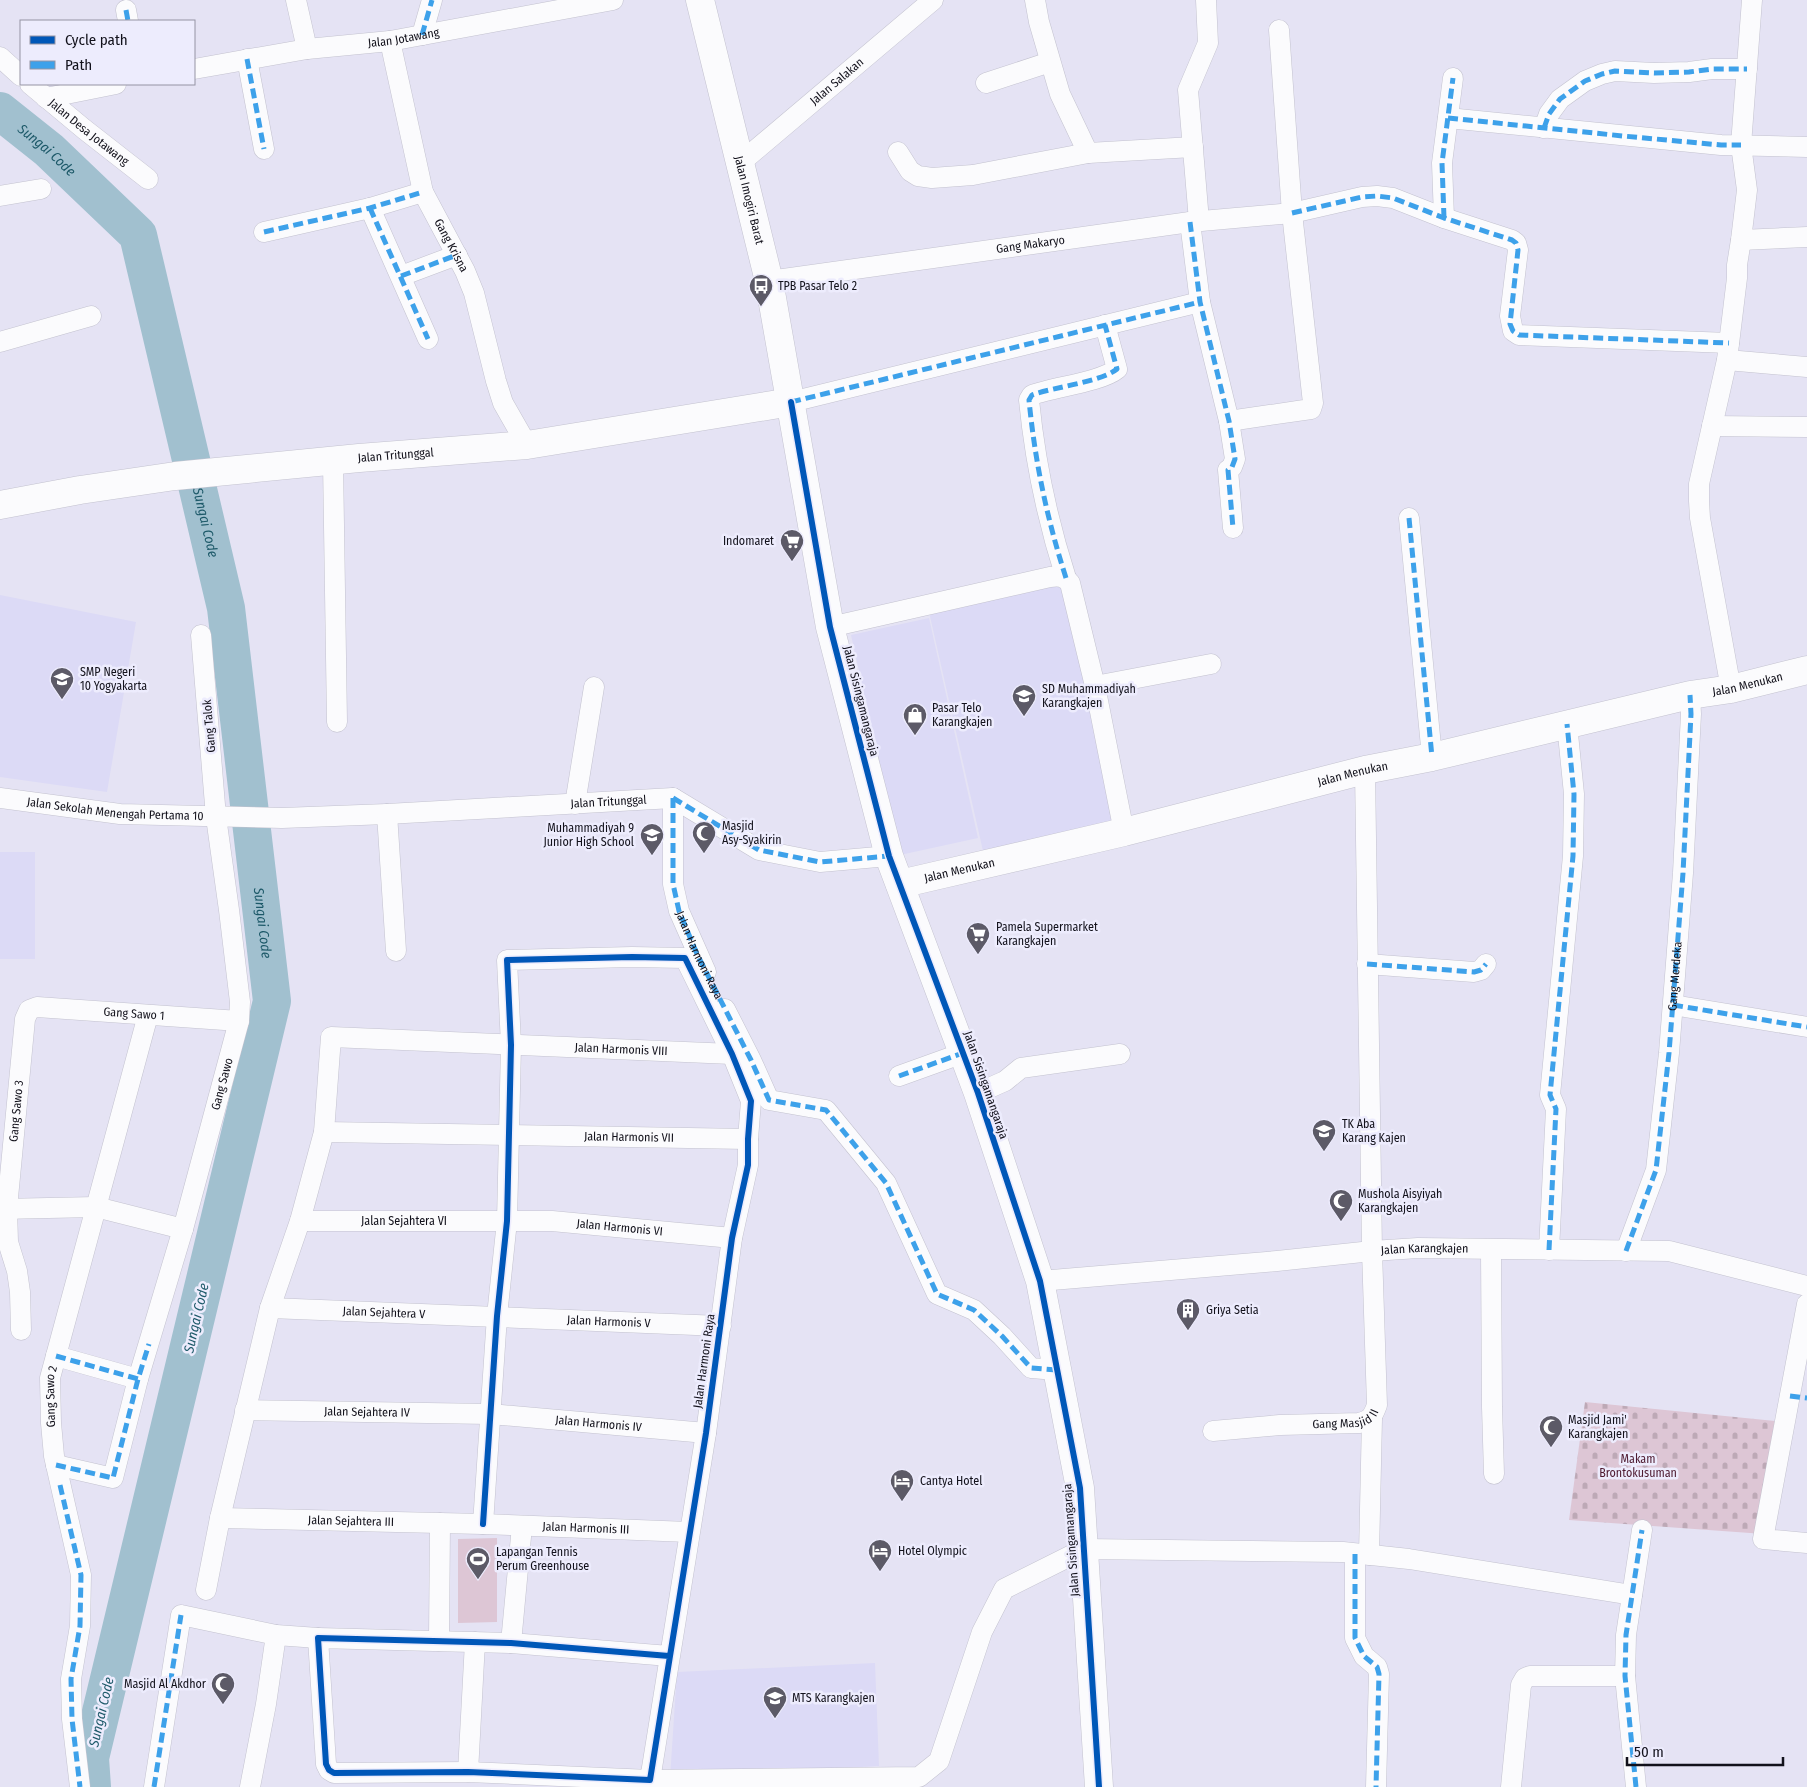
<svg xmlns="http://www.w3.org/2000/svg" width="1807" height="1787" font-family="'Fira Sans Condensed',sans-serif">
	<defs>
		<pattern id="cemetery-stones" width="16" height="16" patternUnits="userSpaceOnUse" patternTransform="scale(1.25)"><rect width="16" height="16" fill="#ddc6d5"/><path d="M2 7V4a2 2 0 0 1 4 0v3zM10 15v-3a2 2 0 0 1 4 0v3z" fill="#bda9b6"/></pattern>
	</defs>
	<rect width="100%" height="100%" fill="#e5e3f4"/>
	<path fill="#dcdaf6" d="M 1064,581 L 1119,822 L 983,851 L 929,612 Z
		M 0,595 L 136,622 L 107,792 L 0,777 Z
		M 929,618 L 978,838 L 900,855 L 851,635 Z
		M 0,852 L 35,852 L 35,959 L 0,959 Z
		M 875,1663 L 879,1766 L 670,1778 L 677,1672 Z"/>
	<path fill="url(#cemetery-stones)" d="M 1585,1402 L 1785,1422 L 1764,1534 L 1569,1520 Z"/>
	<path fill="#ddc6d5" d="M 497,1538 L 497,1622 L 458,1623 L 458,1539 Z"/>
	<g fill="none" stroke-linecap="round" stroke-linejoin="round">
		<path stroke="#a1c0cf" stroke-width="38" id="s1" d="M 0,111 L 49,150 L 138,235 L 226,608 L 272,1001 L 90,1758 L 92,1787"/>
		<g stroke="#c3c2cf" stroke-width="21">
			<g id="street">
				<path d="M 296,0 L 307,49"/>
				<path d="M 1035,0 L 1039,22 L 1060,94 L 1088,153"/>
				<path d="M 126,10 L 128,21"/>
				<path d="M 422,35 L 432,0"/>
				<path id="s2" d="M 390,41 L 423,192 L 465,271 L 474,293 L 496,381 L 503,403 L 527,445"/>
				<path d="M 0,57 L 21,76"/>
				<path d="M 247,59 L 264,149"/>
				<path id="s3" d="M 194,69 L 307,49 L 390,41 L 613,0"/>
				<path d="M 986,83 L 1050,62"/>
				<path id="s4" d="M 30,84 L 84,129 L 148,179"/>
				<path d="M 46,98 L 116,84"/>
				<path d="M 1448,118 L 1721,145 L 1807,147"/>
				<path d="M 1544,128 L 1549,114 L 1560,99 L 1585,81 L 1602,74 L 1615,71 L 1654,73 L 1689,72 L 1712,69 L 1747,69"/>
				<path d="M 898,152 L 910,171 L 918,176 L 932,178 L 973,175 L 1088,153 L 1193,147"/>
				<path id="s5" d="M 739,164 L 933,0"/>
				<path d="M 0,196 L 41,189"/>
				<path d="M 370,208 L 428,339"/>
				<path d="M 1444,218 L 1442,163 L 1453,78"/>
				<path d="M 1199,221 L 1188,90 L 1208,43 L 1206,0"/>
				<path d="M 1190,222 L 1200,302 L 1229,421 L 1235,459 L 1232,467 L 1228,470 L 1233,528"/>
				<path d="M 264,232 L 370,208 L 423,192"/>
				<path d="M 1741,240 L 1807,237"/>
				<path d="M 401,276 L 457,255"/>
				<path id="s6" d="M 769,281 L 1190,222 L 1292,213 L 1362,197 L 1377,196 L 1393,198 L 1444,218 L 1512,240 L 1516,243 L 1518,250 L 1510,316 L 1513,331 L 1519,335 L 1729,343"/>
				<path d="M 0,342 L 91,316"/>
				<path d="M 1727,360 L 1807,367"/>
				<path d="M 791,402 L 1200,302"/>
				<path d="M 1229,421 L 1311,409 L 1313,403 L 1292,213 L 1279,30"/>
				<path d="M 1712,426 L 1807,427"/>
				<path d="M 333,461 L 337,722"/>
				<path d="M 1409,518 L 1432,757"/>
				<path d="M 1066,578 C 1047,519 1035,462 1029,400 L 1032,395 C 1053,387 1101,382 1117,369 L 1105,325"/>
				<path d="M 830,627 L 1050,577 C 1059,576 1064,576 1070,583 L 1095,686 L 1124,832"/>
				<path d="M 1095,686 L 1211,664"/>
				<path d="M 1731,689 L 1700,518 L 1699,501 L 1699,484 L 1727,360 L 1737,278 L 1737,265 L 1741,240 L 1747,190 L 1741,145 L 1752,0"/>
				<path id="s7" d="M 0,798 L 120,814 L 282,818 L 387,814 L 673,798 L 759,850 L 820,862 L 889,856"/>
				<path d="M 673,798 L 673,884 L 679,911 L 706,972"/>
				<path d="M 575,804 L 594,687"/>
				<path d="M 387,814 L 396,951"/>
				<path d="M 1367,964 L 1474,972 L 1481,970 L 1486,964"/>
				<path d="M 1673,1005 L 1807,1027"/>
				<path d="M 725,1009 L 751,1060 L 769,1100 L 826,1110 L 886,1183 L 937,1294 L 974,1310 L 1002,1336 L 1031,1368 L 1057,1370"/>
				<path d="M 899,1076 L 963,1053"/>
				<path d="M 978,1093 L 1005,1081 L 1021,1068 L 1120,1054"/>
				<path id="s8" d="M 324,1132 L 748,1139"/>
				<path d="M 0,1209 L 96,1207 L 183,1229"/>
				<path id="s9" d="M 300,1221 L 552,1221 L 732,1238"/>
				<path d="M 1491,1250 L 1492,1407 L 1494,1474"/>
				<path d="M 1549,1250 L 1556,1109 L 1550,1095 L 1573,856 L 1574,794 L 1567,724"/>
				<path id="s10" d="M 1626,1251 L 1656,1170 L 1669,1053 L 1683,873 L 1691,714 L 1690,695"/>
				<path id="s11" d="M 1040,1281 L 1277,1261 L 1372,1251 L 1418,1248 L 1669,1251 L 1807,1286"/>
				<path d="M 1807,1304 L 1763,1539 L 1807,1543"/>
				<path id="s12" d="M 270,1308 L 721,1326"/>
				<path id="s13" d="M 21,1330 L 20,1292 L 17,1271 L 8,1242 L 7,1208 L 25,1019 L 29,1010 L 37,1007 L 239,1021"/>
				<path id="s14" d="M 56,1356 L 138,1379 L 183,1229 L 239,1021 L 240,1002 L 229,910 L 216,817 L 201,635"/>
				<path id="s15" d="M 245,1410 L 490,1414 L 706,1433"/>
				<path id="s16" d="M 1213,1431 L 1280,1425 L 1359,1423 C 1371,1420 1373,1416 1377,1405 L 1372,1251 L 1365,770"/>
				<path d="M 56,1465 L 113,1478 L 138,1379"/>
				<path id="s17" d="M 220,1518 L 483,1524 L 689,1532"/>
				<path d="M 483,1524 L 497,1316 L 507,1221 L 511,1045 L 507,960 L 632,957 L 685,958 L 732,1054 L 751,1101 L 748,1139 L 748,1165 L 732,1238 L 706,1433 L 650,1780 L 468,1772 L 334,1773 L 329,1770 L 326,1764 L 318,1638 L 511,1643 L 669,1656"/>
				<path d="M 1355,1554 L 1355,1638 L 1364,1656 L 1377,1667 L 1379,1674 L 1376,1787"/>
				<path d="M 1369,1555 L 1372,1418"/>
				<path id="s18" d="M 206,1590 L 220,1518 L 270,1308 L 300,1221 L 324,1132 L 331,1037 L 732,1054"/>
				<path d="M 439,1641 L 440,1523"/>
				<path d="M 511,1643 L 522,1526"/>
				<path d="M 468,1772 L 475,1642"/>
				<path id="s19" d="M 80,1787 L 72,1719 L 71,1679 L 80,1626 L 81,1575 L 54,1456 L 51,1423 L 50,1378 L 148,1015"/>
				<path d="M 154,1787 L 181,1615 L 276,1635 L 318,1638"/>
				<path d="M 250,1787 L 266,1704 L 276,1635"/>
				<path d="M 648,1787 L 650,1780 L 919,1777 L 939,1761 L 982,1632 L 1004,1589 L 1084,1549 L 1343,1552 L 1409,1559 L 1632,1595"/>
				<path d="M 1511,1787 L 1521,1685 L 1525,1678 L 1530,1676 L 1625,1676"/>
				<path d="M 1636,1787 L 1625,1676 L 1626,1635 L 1642,1530"/>
			</g>
		</g>
		<g stroke="#c3c2cf" stroke-width="29">
			<g id="secondary">
				<path id="s20" d="M 700,0 L 769,281 L 830,627 L 889,856 L 978,1093 L 1040,1281 L 1080,1488 L 1099,1787"/>
				<path id="s21" d="M 0,505 L 80,490 L 175,476 L 359,458 L 527,445 L 791,402"/>
				<path id="s22" d="M 900,884 L 1124,832 L 1365,770 L 1432,757 L 1690,695 L 1731,689 L 1807,670"/>
			</g>
		</g>
		<use href="#street" stroke="#fbfbfd" stroke-width="20"/>
		<use href="#secondary" stroke="#fbfbfd" stroke-width="28"/>
		<g stroke="#3da1ea" stroke-width="5" stroke-dasharray="10 5" stroke-linecap="butt">
			<path d="M 126,10 L 128,21"/>
			<path d="M 422,35 L 432,0"/>
			<path d="M 247,59 L 264,149"/>
			<path d="M 1448,118 L 1623,136 L 1721,145 L 1741,145"/>
			<path d="M 1544,128 L 1549,114 L 1560,99 L 1585,81 L 1602,74 L 1615,71 L 1654,73 L 1689,72 L 1712,69 L 1747,69"/>
			<path d="M 370,208 L 428,339"/>
			<path d="M 1292,213 L 1362,197 L 1377,196 L 1393,198 L 1444,218 L 1512,240 L 1516,243 L 1518,250 L 1510,324 L 1513,331 L 1519,335 L 1729,343"/>
			<path d="M 1444,218 L 1442,163 L 1453,78"/>
			<path d="M 1190,222 L 1200,302 L 1229,421 L 1235,459 L 1232,467 L 1228,470 L 1233,528"/>
			<path d="M 264,232 L 370,208 L 423,192"/>
			<path d="M 401,276 L 457,255"/>
			<path d="M 791,402 L 1200,302"/>
			<path d="M 1409,518 L 1432,757"/>
			<path d="M 1066,578 C 1047,519 1035,462 1029,400 L 1032,395 C 1053,387 1101,382 1117,369 L 1105,325"/>
			<path id="s23" d="M 673,798 L 673,884 L 679,911 L 697,954 L 751,1060 L 769,1100 L 826,1110 L 886,1183 L 937,1294 L 974,1310 L 1002,1336 L 1031,1368 L 1057,1370"/>
			<path d="M 673,798 L 759,850 L 820,862 L 889,856"/>
			<path d="M 1367,964 L 1474,972 L 1481,970 L 1486,964"/>
			<path d="M 1673,1005 L 1807,1027"/>
			<path d="M 899,1076 L 963,1053"/>
			<path d="M 1549,1250 L 1556,1109 L 1550,1095 L 1573,856 L 1574,794 L 1567,724"/>
			<path d="M 1626,1251 L 1656,1170 L 1669,1053 L 1683,873 L 1691,714 L 1690,695"/>
			<path d="M 56,1356 L 138,1379 L 149,1344"/>
			<path d="M 1790,1396 L 1807,1398"/>
			<path d="M 56,1465 L 113,1478 L 138,1379"/>
			<path d="M 60,1485 L 81,1575 L 80,1626 L 71,1679 L 72,1719 L 80,1787"/>
			<path d="M 1355,1554 L 1355,1638 L 1364,1656 L 1377,1667 L 1379,1674 L 1376,1787"/>
			<path d="M 154,1787 L 181,1615"/>
			<path d="M 1636,1787 L 1625,1676 L 1626,1635 L 1642,1530"/>
		</g>
		<g stroke="#edecfd" stroke-width="9">
			<path id="cycleway" d="M 791,402 L 830,627 L 889,856 L 978,1093 L 1040,1281 L 1080,1488 L 1099,1787
				M 483,1524 L 497,1316 L 507,1221 L 511,1045 L 507,960 L 632,957 L 685,958 L 732,1054 L 751,1101 L 748,1139 L 748,1165 L 732,1238 L 706,1433 L 650,1780 L 468,1772 L 334,1773 L 329,1770 L 326,1764 L 318,1638 L 511,1643 L 669,1656"/>
		</g>
		<use href="#cycleway" stroke="#0057b8" stroke-width="6"/>
	</g>
	<defs>
		<g id="bus-pin" transform="scale(1.25)"><path d="M0 17L-7.5 6A9.5 9.5 0 1 1 7.5 6Z" fill="#5c5a67" stroke="#edecfd"/><path d="M-5-6H5V4H4V6H2V4H-2V6H-4V4H-5ZM-3.5-4V0h7V-4ZM-3.5 1.2v1.5H-2V1.2ZM2 1.2v1.5H3.5V1.2Z" fill="#fff"/></g>
		<g id="supermarket-pin" transform="scale(1.25)"><path d="M0 17L-7.5 6A9.5 9.5 0 1 1 7.5 6Z" fill="#5c5a67" stroke="#edecfd"/><path d="M-6-5.5h2.5l.6 2H6L4.5 2H-2.5L-4.4-4H-6ZM-1.5 3.2a1.3 1.3 0 1 0 .1 0ZM3 3.2a1.3 1.3 0 1 0 .1 0Z" fill="#fff"/></g>
		<g id="school-pin" transform="scale(1.25)"><path d="M0 17L-7.5 6A9.5 9.5 0 1 1 7.5 6Z" fill="#5c5a67" stroke="#edecfd"/><path d="M0-5L7-2L0 1L-7-2ZM-4 1L0 2.5L4 1V4Q0 6-4 4Z" fill="#fff"/></g>
		<g id="shop-pin" transform="scale(1.25)"><path d="M0 17L-7.5 6A9.5 9.5 0 1 1 7.5 6Z" fill="#5c5a67" stroke="#edecfd"/><path d="M-5-2.5h2.3a2.7 3.5 0 0 1 5.4 0H5L5.5 6h-11ZM-1.5-2.5h3a1.5 2.3 0 0 0-3 0Z" fill="#fff"/></g>
		<g id="mosque-pin" transform="scale(1.25)"><path d="M0 17L-7.5 6A9.5 9.5 0 1 1 7.5 6Z" fill="#5c5a67" stroke="#edecfd"/><path d="M3.5-4.9A6 6 0 1 0 3.5 4.9A5 5 0 1 1 3.5-4.9Z" fill="#fff"/></g>
		<g id="building-pin" transform="scale(1.25)"><path d="M0 17L-7.5 6A9.5 9.5 0 1 1 7.5 6Z" fill="#5c5a67" stroke="#edecfd"/><path d="M-4-6H4V6H1V3H-1V6H-4ZM-2.5-4.3h1.7v1.8h-1.7ZM.8-4.3h1.7v1.8H.8ZM-2.5-1h1.7V.8h-1.7ZM.8-1h1.7V.8H.8Z" fill="#fff"/></g>
		<g id="hotel-pin" transform="scale(1.25)"><path d="M0 17L-7.5 6A9.5 9.5 0 1 1 7.5 6Z" fill="#5c5a67" stroke="#edecfd"/><path d="M-6-4.5h1.5V1H6V5H4.5V3h-9V5H-6ZM-4 0a1.8 1.8 0 1 1 3.6 0ZM.5 0V-2.5h3Q6-2.5 6 0Z" fill="#fff"/></g>
		<g id="stadium-pin" transform="scale(1.25)"><path d="M0 17L-7.5 6A9.5 9.5 0 1 1 7.5 6Z" fill="#5c5a67" stroke="#edecfd"/><path d="M0-5a6.5 5 0 1 0 0 10a6.5 5 0 1 0 0-10ZM-3.5-1.8h7v3.6h-7Z" fill="#fff"/></g>
	</defs>
	<g fill-rule="evenodd">
		<use href="#bus-pin" x="761" y="286"/>
		<use href="#supermarket-pin" x="792" y="541"/>
		<use href="#school-pin" x="62" y="679"/>
		<use href="#school-pin" x="1024" y="696"/>
		<use href="#shop-pin" x="915" y="715"/>
		<use href="#mosque-pin" x="704" y="833"/>
		<use href="#school-pin" x="652" y="835"/>
		<use href="#supermarket-pin" x="978" y="934"/>
		<use href="#school-pin" x="1324" y="1131"/>
		<use href="#mosque-pin" x="1341" y="1201"/>
		<use href="#building-pin" x="1188" y="1310"/>
		<use href="#mosque-pin" x="1551" y="1427"/>
		<use href="#hotel-pin" x="902" y="1481"/>
		<use href="#hotel-pin" x="880" y="1551"/>
		<use href="#stadium-pin" x="478" y="1559"/>
		<use href="#mosque-pin" x="223" y="1684"/>
		<use href="#school-pin" x="775" y="1698"/>
	</g>
	<g text-anchor="middle" stroke-width="5" stroke-linejoin="round" paint-order="stroke">
		<g font-size="12" fill="#12111b" stroke="#edecfd">
			<text dy="4" stroke="none"><textPath href="#s3" startOffset="212">Jalan Jotawang</textPath></text>
			<text dy="4" stroke="none"><textPath href="#s5" startOffset="128">Jalan Salakan</textPath></text>
			<text dy="4" stroke="none"><textPath href="#s4" startOffset="76">Jalan Desa Jotawang</textPath></text>
			<text dy="4" stroke="none"><textPath href="#s20" startOffset="206">Jalan Imogiri Barat</textPath></text>
			<text dy="4" stroke="none"><textPath href="#s2" startOffset="215">Gang Krisna</textPath></text>
			<text dy="4" stroke="none"><textPath href="#s6" startOffset="264">Gang Makaryo</textPath></text>
			<text dy="4" stroke="none"><textPath href="#s21" startOffset="399">Jalan Tritunggal</textPath></text>
			<text dy="4" stroke="none"><textPath href="#s22" startOffset="871">Jalan Menukan</textPath></text>
			<text transform="translate(861 701) rotate(76)" y="4">Jalan Sisingamangaraja</text>
			<text transform="translate(209 726) rotate(-95)" y="4">Gang Talok</text>
			<text dy="4" stroke="none"><textPath href="#s22" startOffset="466">Jalan Menukan</textPath></text>
			<text dy="4" stroke="none"><textPath href="#s7" startOffset="610">Jalan Tritunggal</textPath></text>
			<text dy="4" stroke="none"><textPath href="#s7" startOffset="116">Jalan Sekolah Menengah Pertama 10</textPath></text>
			<text dy="4" stroke="none"><textPath href="#s22" startOffset="61">Jalan Menukan</textPath></text>
			<text dy="4" stroke="none"><textPath href="#s23" startOffset="162">Jalan Harmoni Raya</textPath></text>
			<text dy="4" stroke="none"><textPath href="#s10" startOffset="281">Gang Merdeka</textPath></text>
			<text dy="4" stroke="none"><textPath href="#s13" startOffset="429">Gang Sawo 1</textPath></text>
			<text dy="4" stroke="none"><textPath href="#s18" startOffset="859">Jalan Harmonis VIII</textPath></text>
			<text dy="4" stroke="none"><textPath href="#s14" startOffset="392">Gang Sawo</textPath></text>
			<text transform="translate(986 1085) rotate(71)" y="4">Jalan Sisingamangaraja</text>
			<text dy="4" stroke="none"><textPath href="#s13" startOffset="221">Gang Sawo 3</textPath></text>
			<text dy="4" stroke="none"><textPath href="#s8" startOffset="305">Jalan Harmonis VII</textPath></text>
			<text dy="4" stroke="none"><textPath href="#s9" startOffset="104">Jalan Sejahtera VI</textPath></text>
			<text dy="4" stroke="none"><textPath href="#s9" startOffset="320">Jalan Harmonis VI</textPath></text>
			<text dy="4" stroke="none"><textPath href="#s11" startOffset="386">Jalan Karangkajen</textPath></text>
			<text dy="4" stroke="none"><textPath href="#s12" startOffset="114">Jalan Sejahtera V</textPath></text>
			<text dy="4" stroke="none"><textPath href="#s12" startOffset="339">Jalan Harmonis V</textPath></text>
			<text transform="translate(704 1361) rotate(-82)" y="4">Jalan Harmoni Raya</text>
			<text dy="4" stroke="none"><textPath href="#s19" startOffset="395">Gang Sawo 2</textPath></text>
			<text dy="4" stroke="none"><textPath href="#s15" startOffset="122">Jalan Sejahtera IV</textPath></text>
			<text dy="4" stroke="none"><textPath href="#s16" startOffset="134">Gang Masjid II</textPath></text>
			<text dy="4" stroke="none"><textPath href="#s15" startOffset="354">Jalan Harmonis IV</textPath></text>
			<text dy="4" stroke="none"><textPath href="#s17" startOffset="131">Jalan Sejahtera III</textPath></text>
			<text dy="4" stroke="none"><textPath href="#s17" startOffset="366">Jalan Harmonis III</textPath></text>
			<text transform="translate(1071 1540) rotate(-94)" y="4">Jalan Sisingamangaraja</text>
		</g>
		<g font-size="12" fill="#12111b" stroke="#edecfd" text-anchor="start">
			<text x="778" y="290">TPB Pasar Telo 2</text>
			<text x="774" y="545" text-anchor="end">Indomaret</text>
			<text x="80" y="676">SMP Negeri<tspan x="80" dy="14">10 Yogyakarta</tspan></text>
			<text x="1042" y="693">SD Muhammadiyah<tspan x="1042" dy="14">Karangkajen</tspan></text>
			<text x="932" y="712">Pasar Telo<tspan x="932" dy="14">Karangkajen</tspan></text>
			<text x="722" y="830">Masjid<tspan x="722" dy="14">Asy-Syakirin</tspan></text>
			<text x="634" y="832" text-anchor="end">Muhammadiyah 9<tspan x="634" dy="14">Junior High School</tspan></text>
			<text x="996" y="931">Pamela Supermarket<tspan x="996" dy="14">Karangkajen</tspan></text>
			<text x="1342" y="1128">TK Aba<tspan x="1342" dy="14">Karang Kajen</tspan></text>
			<text x="1358" y="1198">Mushola Aisyiyah<tspan x="1358" dy="14">Karangkajen</tspan></text>
			<text x="1206" y="1314">Griya Setia</text>
			<text x="1568" y="1424">Masjid Jami'<tspan x="1568" dy="14">Karangkajen</tspan></text>
			<text x="920" y="1485">Cantya Hotel</text>
			<text x="898" y="1555">Hotel Olympic</text>
			<text x="496" y="1556">Lapangan Tennis<tspan x="496" dy="14">Perum Greenhouse</tspan></text>
			<text x="206" y="1688" text-anchor="end">Masjid Al Akdhor</text>
			<text x="792" y="1702">MTS Karangkajen</text>
		</g>
		<g font-size="12" fill="#4d192f" stroke="#edecfd">
			<text x="1638" y="1463">Makam<tspan x="1638" dy="14">Brontokusuman</tspan></text>
		</g>
		<g font-size="14" font-style="italic" fill="#1d5969" stroke="#edecfd">
			<text dy="5" stroke="none"><textPath href="#s1" startOffset="61">Sungai Code</textPath></text>
			<text dy="5" stroke="none"><textPath href="#s1" startOffset="481">Sungai Code</textPath></text>
			<text dy="5" stroke="none"><textPath href="#s1" startOffset="886">Sungai Code</textPath></text>
			<text transform="translate(196 1318) rotate(-77)" y="5">Sungai Code</text>
			<text transform="translate(101 1712) rotate(-77)" y="5">Sungai Code</text>
		</g>
	</g>
	<rect x="20" y="20" width="175" height="65" fill="#edecfd" stroke="#9594a3"/>
	<rect x="30" y="36" width="25" height="8" fill="#0057b8" stroke="#9594a3"/>
	<text x="65" y="45" font-size="15" fill="#12111b">Cycle path</text>
	<rect x="30" y="61" width="25" height="8" fill="#3da1ea" stroke="#9594a3"/>
	<text x="65" y="70" font-size="15" fill="#12111b">Path</text>
	<path d="M1627 1757v8h156v-8" fill="none" stroke="#12111b" stroke-width="2.5"/>
	<text x="1634" y="1757" font-size="15" fill="#12111b" stroke="#edecfd" stroke-width="4" paint-order="stroke">50 m</text>
</svg>
